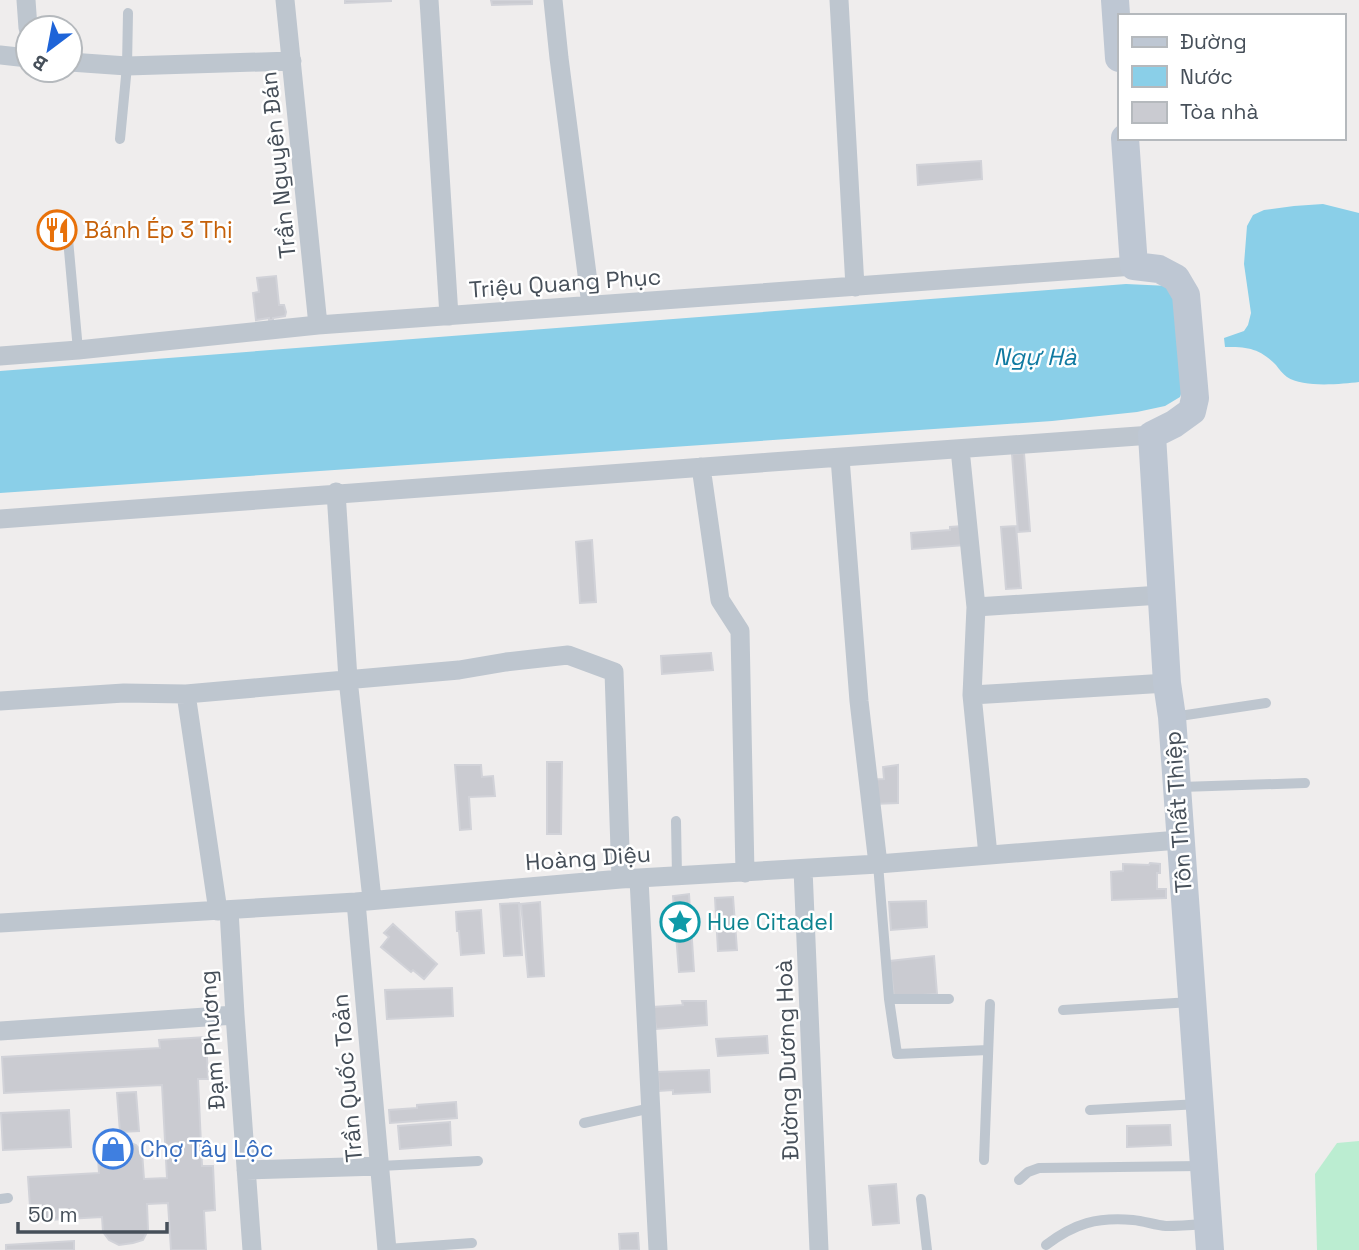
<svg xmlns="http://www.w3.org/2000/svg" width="1359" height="1250" font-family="'Space Grotesk',sans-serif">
	<rect width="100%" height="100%" fill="#efeded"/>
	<path fill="#bbedd1" d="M 1359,1141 L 1359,1250 L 1317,1250 L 1315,1174 L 1337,1143 Z"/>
	<path fill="#8acfe8" d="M 1323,204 L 1359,213 L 1359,382 C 1341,384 1303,388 1287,377 C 1283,374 1279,369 1276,365 C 1259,348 1248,347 1225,347 L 1224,338 L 1244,331 L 1248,325 L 1251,313 L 1244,264 L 1247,226 L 1253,215 L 1264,210 L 1294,206 Z
		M 1126,284 L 1169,286 L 1178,299 L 1184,385 L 1180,397 L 1165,406 L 1137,412 L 1052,421 L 0,493 L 0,371 Z"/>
	<path fill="#cacbd1" stroke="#d1d2d8" stroke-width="2" d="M 345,0 L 391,0 L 391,1 L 345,3 Z
		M 491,0 L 532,0 L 532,4 L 492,5 Z
		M 981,161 L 982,179 L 918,185 L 917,165 Z
		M 276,276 L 279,305 L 284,305 L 286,312 L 285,316 L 273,318 L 273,320 L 269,320 L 269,318 L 256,320 L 253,293 L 259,292 L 257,278 Z
		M 1024,453 L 1030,531 L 1018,532 L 1012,454 Z
		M 963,526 L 965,545 L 912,549 L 911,533 L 950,530 L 950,527 Z
		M 1016,526 L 1021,588 L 1006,589 L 1001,527 Z
		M 592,540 L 596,602 L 580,603 L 576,542 Z
		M 711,653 L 713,670 L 662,674 L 661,656 Z
		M 547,762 L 562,762 L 561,834 L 547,834 Z
		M 455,765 L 481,765 L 482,777 L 493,776 L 495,796 L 469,797 L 471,829 L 460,830 Z
		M 898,765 L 898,803 L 873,804 L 862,780 L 884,779 L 883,767 Z
		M 1150,863 L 1160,864 L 1160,873 L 1157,873 L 1157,889 L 1166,889 L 1166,898 L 1112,900 L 1111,872 L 1123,871 L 1123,864 L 1149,865 Z
		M 689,894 L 694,971 L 679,972 L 673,896 Z
		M 733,897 L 737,950 L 718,951 L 715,898 Z
		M 926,901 L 927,927 L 891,930 L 889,902 Z
		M 540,902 L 544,976 L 528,977 L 521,904 Z
		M 519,903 L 522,955 L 504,956 L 500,904 Z
		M 481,910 L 484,953 L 461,955 L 459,931 L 457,931 L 456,912 Z
		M 393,924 L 437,964 L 424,979 L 413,970 L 411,972 L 381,947 L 389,937 L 384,933 Z
		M 934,956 L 937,994 L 894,997 L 890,961 Z
		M 452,988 L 453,1016 L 387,1019 L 385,990 Z
		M 682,1001 L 706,1001 L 707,1025 L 656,1029 L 653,1007 L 683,1005 Z
		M 767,1036 L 768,1053 L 718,1056 L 716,1039 Z
		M 206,1037 L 208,1079 L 198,1079 L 202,1166 L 213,1166 L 215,1210 L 204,1211 L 206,1250 L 171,1250 L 168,1203 L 147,1204 L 148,1230 L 143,1240 L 133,1243 L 119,1245 L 109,1240 L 103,1232 L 102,1217 L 31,1221 L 28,1177 L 99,1173 L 98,1158 L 102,1149 L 111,1143 L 126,1141 L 136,1145 L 142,1152 L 144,1179 L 167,1178 L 162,1085 L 4,1093 L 2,1057 L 160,1048 L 159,1040 Z
		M 709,1070 L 710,1092 L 673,1094 L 673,1090 L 659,1091 L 658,1072 Z
		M 136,1092 L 139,1131 L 120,1132 L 117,1093 Z
		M 456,1102 L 457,1118 L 390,1123 L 389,1110 L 417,1108 L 417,1105 Z
		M 69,1110 L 71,1147 L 3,1150 L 1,1113 Z
		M 450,1122 L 451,1145 L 400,1149 L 398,1126 Z
		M 1170,1125 L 1171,1145 L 1127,1147 L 1127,1126 Z
		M 896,1184 L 899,1223 L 873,1225 L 869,1186 Z
		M 638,1233 L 639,1250 L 620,1250 L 619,1234 Z
		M 74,1241 L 74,1250 L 6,1250 L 6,1245 Z"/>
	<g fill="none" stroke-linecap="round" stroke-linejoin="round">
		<path stroke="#bec6cf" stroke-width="10" d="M 120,139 L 127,66 L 128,13
			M 66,217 L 78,350
			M 1173,717 L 1266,703
			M 1181,787 L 1305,783
			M 676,821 L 677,876
			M 878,864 L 889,999 L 897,1054 L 988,1050
			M 889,999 L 949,999
			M 1063,1010 L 1191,1002
			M 1090,1110 L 1199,1104
			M 584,1123 L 651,1108
			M 984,1160 L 990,1004
			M 380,1166 L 478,1161
			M 1019,1180 L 1028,1172 L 1039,1168 L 1200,1166
			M 0,1199 L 8,1198
			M 921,1199 L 927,1250
			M 1046,1245 C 1075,1223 1097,1217 1133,1220 C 1144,1221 1155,1225 1166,1226 C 1178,1226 1192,1225 1204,1224
			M 387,1249 L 472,1243"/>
		<path stroke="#bec6cf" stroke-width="19" d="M 26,0 L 28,28
			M 285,0 L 318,325
			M 429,0 L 449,316
			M 553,0 L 559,58 L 591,305
			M 839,0 L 855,287
			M 0,55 L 28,58
			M 70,62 L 127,66 L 292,61
			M 0,356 L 78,350 L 318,325 L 1134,266
			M 960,449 L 976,607 L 972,695 L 988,855
			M 840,458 L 859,701 L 878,864
			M 701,467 L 720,600 L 740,631 L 745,873
			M 336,492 L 348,679 L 372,899
			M 0,519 C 384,488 768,463 1152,435
			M 976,607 L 1161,595
			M 186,694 L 218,911
			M 972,695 L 1167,683
			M 0,701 L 124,693 L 186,694 L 459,670 L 506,662 L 568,655 L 614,672 L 621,879
			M 803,869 L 819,1250
			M 639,879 L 658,1250
			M 356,902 L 387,1250
			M 229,910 L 235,1015 L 252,1250
			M 0,923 L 356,902 L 621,879 L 878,864 L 1179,840
			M 0,1031 L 235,1015
			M 246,1170 L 380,1166"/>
		<path stroke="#bec7d3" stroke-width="28" d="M 1115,0 L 1119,58
			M 1125,138 L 1134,266 L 1159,269 L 1176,278 L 1186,295 L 1195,398 L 1192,411 L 1174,424 L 1152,435 L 1167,683 L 1172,717 L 1210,1250"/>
	</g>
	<defs>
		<g id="restaurant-ring" transform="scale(2.0125)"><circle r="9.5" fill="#fff" stroke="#e8710a" stroke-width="1.5"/><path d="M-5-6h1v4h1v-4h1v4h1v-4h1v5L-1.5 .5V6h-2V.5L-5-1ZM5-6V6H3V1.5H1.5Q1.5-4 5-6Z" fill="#e8710a"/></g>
		<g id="sight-ring" transform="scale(2.0125)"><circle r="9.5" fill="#fff" stroke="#0f9aa8" stroke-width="1.5"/><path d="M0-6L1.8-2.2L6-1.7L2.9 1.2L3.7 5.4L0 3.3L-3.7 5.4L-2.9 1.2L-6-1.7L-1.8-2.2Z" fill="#0f9aa8"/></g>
		<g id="shop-ring" transform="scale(2.0125)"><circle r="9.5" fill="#fff" stroke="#3f7fe0" stroke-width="1.5"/><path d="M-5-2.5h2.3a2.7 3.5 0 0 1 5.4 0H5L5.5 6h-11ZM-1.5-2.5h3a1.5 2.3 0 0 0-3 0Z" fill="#3f7fe0"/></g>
	</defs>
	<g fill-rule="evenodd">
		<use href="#restaurant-ring" x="57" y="230"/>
		<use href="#sight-ring" x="680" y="922"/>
		<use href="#shop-ring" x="113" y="1149"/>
	</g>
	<g text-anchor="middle" stroke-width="5" stroke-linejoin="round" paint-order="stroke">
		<g font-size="23" fill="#464f59" stroke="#fff">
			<text transform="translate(278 165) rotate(-96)" y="8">Trần Nguyên Đán</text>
			<text transform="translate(565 283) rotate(-4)" y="8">Triệu Quang Phục</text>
			<text transform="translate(1178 812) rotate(-94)" y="8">Tôn Thất Thiệp</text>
			<text transform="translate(588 858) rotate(-4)" y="8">Hoàng Diệu</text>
			<text transform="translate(212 1040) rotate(-94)" y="8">Đạm Phương</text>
			<text transform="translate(787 1060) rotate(-92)" y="8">Đường Dương Hoà</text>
			<text transform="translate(347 1078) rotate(-95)" y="8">Trần Quốc Toản</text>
		</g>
		<g font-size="23" fill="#c56008" stroke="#fff" text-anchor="start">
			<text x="84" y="238">Bánh Ép 3 Thị</text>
		</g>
		<g font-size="23" fill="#0d838f" stroke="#fff" text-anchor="start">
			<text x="707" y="930">Hue Citadel</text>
		</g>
		<g font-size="23" fill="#366cbe" stroke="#fff" text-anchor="start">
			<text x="140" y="1157">Chợ Tây Lộc</text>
		</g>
		<g font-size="24" font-style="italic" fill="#107aa1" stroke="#fff">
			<text x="1035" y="365">Ngự Hà</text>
		</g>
	</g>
	<rect x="1118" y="14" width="228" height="126" fill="#ffffff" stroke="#b5b9bd" stroke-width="2"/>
	<rect x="1132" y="37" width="35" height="10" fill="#bec7d3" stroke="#b5b9bd" stroke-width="2"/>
	<text x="1180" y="49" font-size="21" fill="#464f59">Đường</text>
	<rect x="1132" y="66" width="35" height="21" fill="#8acfe8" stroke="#b5b9bd" stroke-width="2"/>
	<text x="1180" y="84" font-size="21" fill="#464f59">Nước</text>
	<rect x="1132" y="102" width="35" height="21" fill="#cacbd1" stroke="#b5b9bd" stroke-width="2"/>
	<text x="1180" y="119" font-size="21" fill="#464f59">Tòa nhà</text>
	<g transform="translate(49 49) rotate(212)"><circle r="33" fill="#ffffff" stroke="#b5b9bd" stroke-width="2"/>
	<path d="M0-5L12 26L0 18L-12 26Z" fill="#1e64d8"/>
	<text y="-10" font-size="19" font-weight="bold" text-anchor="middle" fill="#464f59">B</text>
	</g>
	<path d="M18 1222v10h149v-10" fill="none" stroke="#464f59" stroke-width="3.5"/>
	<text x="28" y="1222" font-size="21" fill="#464f59" stroke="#ffffff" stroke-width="5" paint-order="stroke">50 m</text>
</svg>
